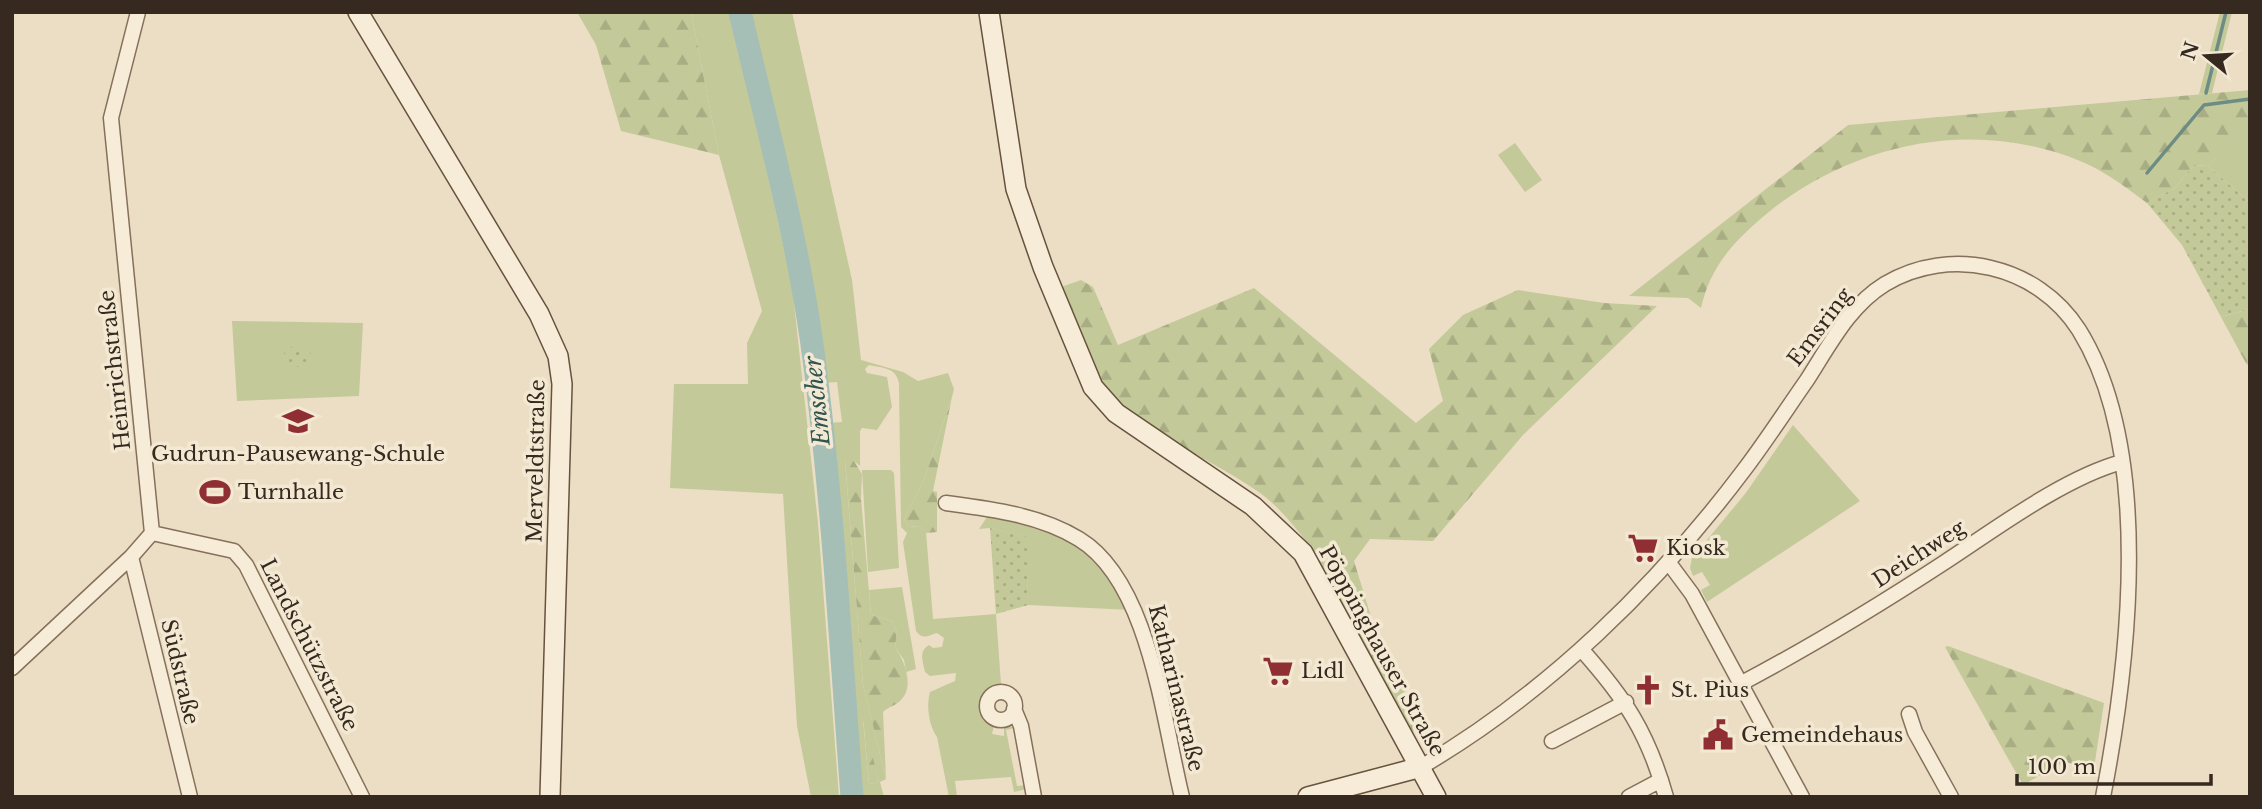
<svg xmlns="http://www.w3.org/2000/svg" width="2262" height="809" font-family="'Libre Baskerville',serif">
	<defs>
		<pattern id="forest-firs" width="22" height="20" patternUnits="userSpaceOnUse" patternTransform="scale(1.75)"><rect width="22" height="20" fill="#c4c999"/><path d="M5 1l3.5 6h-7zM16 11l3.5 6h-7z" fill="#a9ad83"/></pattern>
		<pattern id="park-dots" width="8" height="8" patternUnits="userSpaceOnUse" patternTransform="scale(1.75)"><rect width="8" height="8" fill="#c4c999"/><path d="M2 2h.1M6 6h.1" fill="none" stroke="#a9ad83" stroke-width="1.8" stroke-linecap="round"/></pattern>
	</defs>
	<rect width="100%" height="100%" fill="#ebdec4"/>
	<path fill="#c4c999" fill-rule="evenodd" d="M 691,12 L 732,12 L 792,285 L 818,523 L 839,797 L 811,797 L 797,726 L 783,494 L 670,488 L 674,384 L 748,384 L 747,343 L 762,311 L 719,155 Z
		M 750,12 L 792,12 L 852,280 L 861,360 L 903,372 L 918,381 L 948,373 L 954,389 L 952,397 L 924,480 L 904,519 L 908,527 L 920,526 L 926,532 L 933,619 L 996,614 L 1001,684 L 984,693 C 978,707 980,718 994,726 L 992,734 L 1004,736 L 1004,725 L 1015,728 L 1006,730 L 1017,786 L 1026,785 L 1027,789 L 1014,792 L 1011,777 L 955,781 L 957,797 L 949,797 L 937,737 C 929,726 926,706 930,692 L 955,681 L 956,673 L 930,676 L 925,672 C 923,661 918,652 929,645 L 933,648 L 942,647 L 944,638 L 937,633 C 928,635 924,641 916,631 L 903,542 L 907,533 L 901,527 L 899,383 C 896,367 882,368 869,365 L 865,369 L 867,373 L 887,377 L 892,407 L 877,430 L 862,428 L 860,431 L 860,466 L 854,461 L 845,461 L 863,685 L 886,779 L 880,782 L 884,797 L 857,797 L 828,423 L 842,422 L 837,382 L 824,383 C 816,258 780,134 750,12 ZM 863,720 L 879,782 L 869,784 Z
		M 2220,12 L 2232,12 L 2212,93 L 2199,94 Z
		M 2241,128 L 2250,136 L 2250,203 L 2208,166 Z
		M 1515,143 L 1542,180 L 1525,192 L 1498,155 Z
		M 232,321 L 363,323 L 359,396 L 237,401 Z
		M 1793,425 L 1860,501 L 1707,602 L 1701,590 L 1710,585 L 1702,572 L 1693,576 L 1690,568 L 1692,558 L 1745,494 Z
		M 862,470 L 891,470 L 894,473 L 899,568 L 868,572 Z
		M 987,517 C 1021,513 1078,540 1101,565 C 1112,577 1121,596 1131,610 L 1028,605 L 1026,537 L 990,528 L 979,529 Z
		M 902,587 L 916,669 L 906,672 L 904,660 L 895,647 L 897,632 L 892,621 L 871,615 L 869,590 Z"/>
	<path fill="url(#forest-firs)" d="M 577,12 L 691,12 L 719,155 L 621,131 L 596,45 Z
		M 2250,90 L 2250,136 L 2241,129 L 2208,166 L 2194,165 L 2175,188 L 2147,203 C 2125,187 2105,171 2080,161 C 1975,118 1857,142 1770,211 C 1736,239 1711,264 1701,308 L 1688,298 L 1629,296 L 1848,125 Z
		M 1081,280 L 1093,287 L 1118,345 L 1254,288 L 1416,423 L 1443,401 L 1429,349 L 1463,315 L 1518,290 L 1604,303 L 1657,306 L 1523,435 L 1433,541 L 1370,539 L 1354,561 L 1384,659 L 1425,722 L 1413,732 L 1310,551 L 1312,548 C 1296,529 1281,508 1260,493 C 1213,459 1137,430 1100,387 L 1061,287 Z
		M 2250,309 L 2250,363 L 2247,365 L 2221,317 Z
		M 952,397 L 933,491 L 937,492 L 937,532 L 926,533 L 920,526 L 908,527 L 904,519 L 924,480 Z
		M 845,460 L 854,461 L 862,474 L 861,498 L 871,615 L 892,621 L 897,632 L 895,647 C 904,660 915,686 901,700 C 897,705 888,707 883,712 L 886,779 L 863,685 Z
		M 1948,646 L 2104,703 L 2094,768 L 2064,762 L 2023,785 L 1945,647 Z
		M 863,717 L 879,782 L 869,784 Z"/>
	<path fill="url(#park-dots)" d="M 2194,165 L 2208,166 L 2250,203 L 2250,309 L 2221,317 L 2182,245 L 2147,203 L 2175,188 Z
		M 294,345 L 311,352 L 306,369 C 296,367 287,363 284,353 Z
		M 990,528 L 1027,537 L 1028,605 L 996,614 Z"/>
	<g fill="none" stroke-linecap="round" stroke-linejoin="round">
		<path stroke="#6d8c83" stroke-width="3.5" d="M 2206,93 L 2226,12
			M 2147,173 L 2204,105 L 2250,99"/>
		<path stroke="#a6bfb6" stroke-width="23" d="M 740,12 C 767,127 799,242 814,359 C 833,504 841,651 852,797"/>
		<g stroke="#85705c" stroke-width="17">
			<path id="minor" d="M 946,503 C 991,509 1040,515 1079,539 C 1150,582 1163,721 1182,797
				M 152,533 L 234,551 L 246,565 L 362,797
				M 131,557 L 190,797
				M 1669,563 L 1692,594 L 1802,797
				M 1581,649 C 1625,698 1648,733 1666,797
				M 12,668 L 131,557 L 152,533 L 111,118 L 138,12
				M 1740,684 C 1810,647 1876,607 1942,564 C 1993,531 2063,478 2122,462
				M987 706a14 14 0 1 1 28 0a14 14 0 1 1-28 0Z
				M 1014,709 L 1021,726 L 1034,797
				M 1909,714 L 1915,732 L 1951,797
				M 1552,741 L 1626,702
				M 1421,767 C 1547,693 1656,587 1744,470 C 1766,441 1786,410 1807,380 C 1829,346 1849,306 1885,284 C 1950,245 2038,265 2079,330 C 2154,451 2129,663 2103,797
				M 1629,797 L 1661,780"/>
		</g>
		<g stroke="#66523f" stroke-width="22">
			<path id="secondary" d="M 358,12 L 539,314 L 558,356 L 562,384 L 550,797
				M 989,12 L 1016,189 L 1043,267 L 1093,387 L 1116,413 L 1253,506 L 1303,553 L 1436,797
				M 1308,797 L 1421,767"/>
		</g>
		<use href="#minor" stroke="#f7ecd7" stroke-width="14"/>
		<use href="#secondary" stroke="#f7ecd7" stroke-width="19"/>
	</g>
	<defs>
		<g id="school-bare" transform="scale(2.415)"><path d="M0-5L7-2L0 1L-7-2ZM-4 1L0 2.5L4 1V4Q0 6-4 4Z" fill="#902f33" stroke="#f3e9d3" stroke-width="2.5" paint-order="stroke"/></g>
		<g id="stadium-bare" transform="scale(2.415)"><path d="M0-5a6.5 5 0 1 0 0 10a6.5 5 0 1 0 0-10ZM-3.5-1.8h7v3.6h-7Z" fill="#902f33" stroke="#f3e9d3" stroke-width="2.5" paint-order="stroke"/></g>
		<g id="supermarket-bare" transform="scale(2.415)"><path d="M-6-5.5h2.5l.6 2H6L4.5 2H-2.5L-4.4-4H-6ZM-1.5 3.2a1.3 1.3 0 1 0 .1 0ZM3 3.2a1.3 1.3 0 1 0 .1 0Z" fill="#902f33" stroke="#f3e9d3" stroke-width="2.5" paint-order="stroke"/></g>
		<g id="church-bare" transform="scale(2.415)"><path d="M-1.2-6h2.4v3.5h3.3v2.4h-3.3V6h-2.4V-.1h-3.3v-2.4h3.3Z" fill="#902f33" stroke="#f3e9d3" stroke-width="2.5" paint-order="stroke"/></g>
		<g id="civic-bare" transform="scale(2.415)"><path d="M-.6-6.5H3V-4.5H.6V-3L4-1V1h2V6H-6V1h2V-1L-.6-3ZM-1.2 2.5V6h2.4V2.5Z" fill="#902f33" stroke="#f3e9d3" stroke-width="2.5" paint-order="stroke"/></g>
	</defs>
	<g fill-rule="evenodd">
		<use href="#school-bare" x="298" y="421"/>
		<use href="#stadium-bare" x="215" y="492"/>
		<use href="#supermarket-bare" x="1643" y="548"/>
		<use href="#supermarket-bare" x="1278" y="671"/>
		<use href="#church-bare" x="1648" y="690"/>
		<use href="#civic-bare" x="1718" y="735"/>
	</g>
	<g text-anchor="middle" stroke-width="7" stroke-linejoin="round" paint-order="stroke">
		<g font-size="21" fill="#36291f" stroke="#f3e9d3">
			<text transform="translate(1820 327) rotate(-53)" y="7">Emsring</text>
			<text transform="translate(115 370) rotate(-96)" y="7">Heinrichstraße</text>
			<text transform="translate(536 461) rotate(-89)" y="7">Merveldtstraße</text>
			<text transform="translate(1919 554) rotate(-33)" y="7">Deichweg</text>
			<text transform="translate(309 645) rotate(63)" y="7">Landschützstraße</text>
			<text transform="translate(1382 651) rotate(61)" y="7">Pöppinghauser Straße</text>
			<text transform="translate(180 672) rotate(77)" y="7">Südstraße</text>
			<text transform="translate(1176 688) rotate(76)" y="7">Katharinastraße</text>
		</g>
		<g font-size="21" fill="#36291f" stroke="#f3e9d3" text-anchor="start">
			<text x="298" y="461" text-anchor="middle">Gudrun-Pausewang-Schule</text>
			<text x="238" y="499">Turnhalle</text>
			<text x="1666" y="555">Kiosk</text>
			<text x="1301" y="678">Lidl</text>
			<text x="1671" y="697">St. Pius</text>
			<text x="1741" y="742">Gemeindehaus</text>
		</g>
		<g font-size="23" font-style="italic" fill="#2f5451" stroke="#f3e9d3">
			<text transform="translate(817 401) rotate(-96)" y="8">Emscher</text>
		</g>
	</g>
	<rect width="2262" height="809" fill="none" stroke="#36291f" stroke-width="28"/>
	<g transform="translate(2206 56) rotate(288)" stroke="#f3e9d3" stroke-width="5" paint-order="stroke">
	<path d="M0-5L12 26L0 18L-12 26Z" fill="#36291f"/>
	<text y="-10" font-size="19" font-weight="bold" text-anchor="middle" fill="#36291f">N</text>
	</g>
	<path d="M2017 774v10h194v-10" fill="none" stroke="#36291f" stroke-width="3.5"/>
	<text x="2028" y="774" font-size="21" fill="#36291f" stroke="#f3e9d3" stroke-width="5" paint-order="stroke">100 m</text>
</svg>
